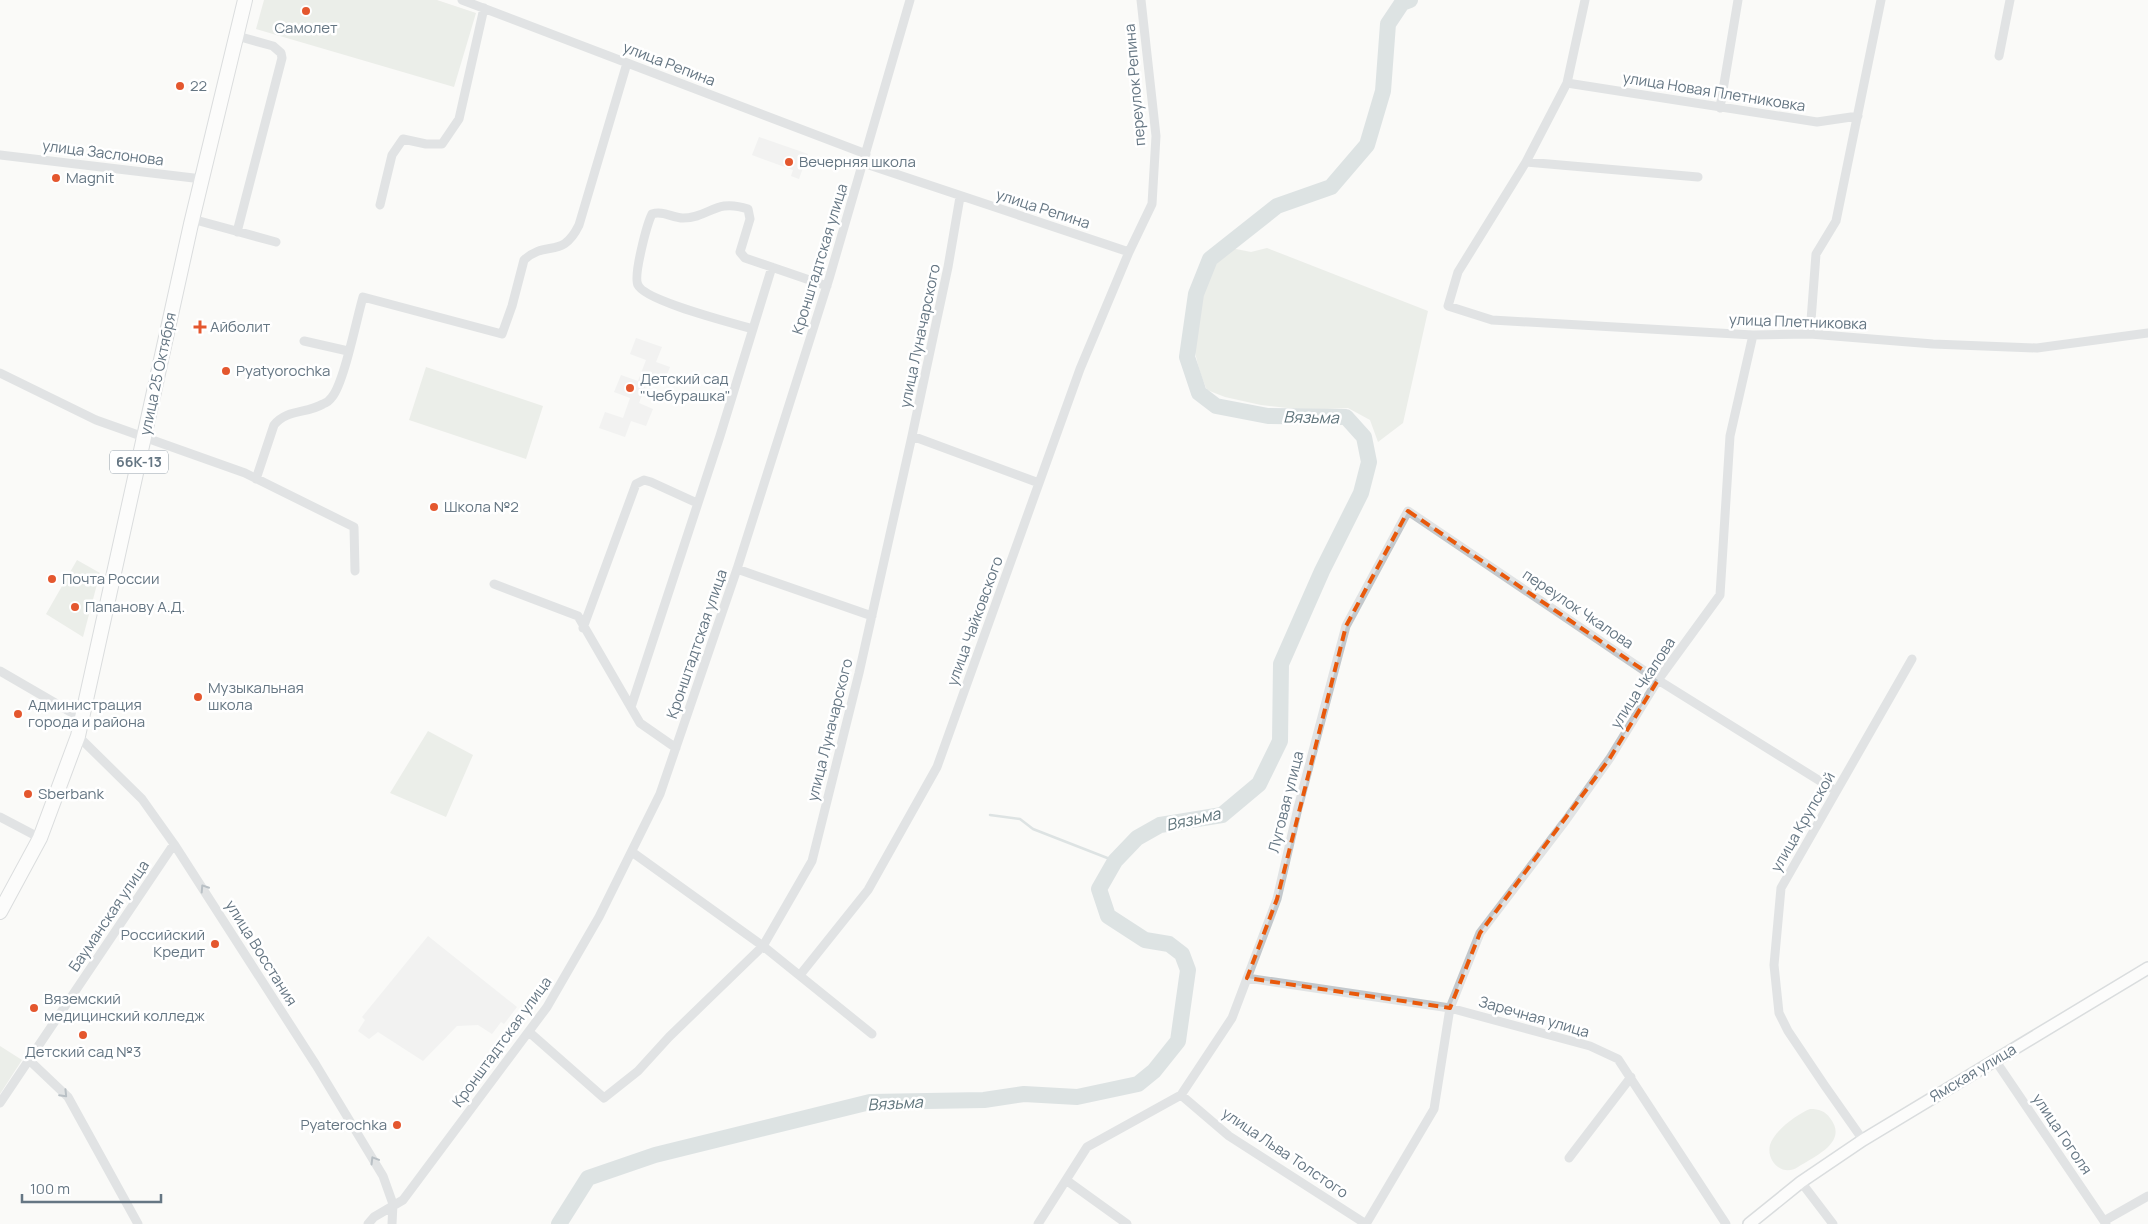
<svg xmlns="http://www.w3.org/2000/svg" width="2148" height="1224" font-family="Manrope,sans-serif">
	<rect width="100%" height="100%" fill="#fafaf8"/>
	<path fill="#e8e9e9" d="M 759,137 L 808,154 L 799,179 L 791,176 L 793,170 L 752,155 Z
		M 636,338 L 662,347 L 656,362 L 670,367 L 663,385 L 648,380 L 639,403 L 653,409 L 646,426 L 631,421 L 625,437 L 599,428 L 605,412 L 623,418 L 630,398 L 614,392 L 621,375 L 638,381 L 646,360 L 630,354 Z
		M 428,936 L 517,1007 L 504,1024 L 501,1022 L 492,1034 L 478,1025 L 457,1026 L 423,1061 L 378,1032 L 369,1039 L 358,1031 L 365,1020 L 362,1017 Z"/>
	<path fill="#dadfd7" d="M 264,0 L 437,0 L 476,13 L 454,87 L 256,29 Z
		M 1231,248 L 1251,252 L 1267,248 L 1428,311 L 1403,423 L 1378,442 L 1370,420 L 1348,408 L 1305,410 L 1261,405 L 1225,397 L 1207,390 C 1201,376 1196,361 1194,345 C 1191,325 1205,272 1219,257 C 1222,254 1227,251 1231,248 Z
		M 426,367 L 543,406 L 526,459 L 409,420 Z
		M 77,560 L 100,573 L 83,637 L 46,614 Z
		M 428,731 L 473,755 L 446,817 L 390,793 Z
		M 0,1046 L 22,1060 L 0,1094 Z
		M 1810,1109 C 1819,1109 1825,1111 1830,1118 C 1849,1142 1815,1156 1798,1167 C 1783,1177 1766,1162 1770,1145 C 1774,1131 1797,1114 1810,1109 Z"/>
	<g fill="none" stroke-linecap="round" stroke-linejoin="round">
		<path stroke="#bbc7cb" stroke-width="2.5" d="M 990,815 L 1020,819 L 1033,829 L 1115,861"/>
		<path stroke="#bbc7cb" stroke-width="16" d="M 559,1224 L 588,1178 L 655,1155 L 870,1102 L 984,1100 L 1024,1094 L 1077,1097 L 1138,1084 L 1154,1071 L 1178,1041 L 1188,970 L 1182,954 L 1169,944 L 1145,940 L 1108,916 L 1099,889 L 1115,861 L 1137,838 L 1160,825 L 1222,815 L 1259,784 L 1280,741 L 1281,664 L 1322,571 L 1361,493 L 1369,462 L 1364,437 L 1346,417 L 1268,416 L 1216,406 L 1199,393 L 1187,357 L 1196,294 L 1210,259 L 1277,206 L 1331,187 L 1367,145 L 1383,91 L 1388,24 L 1402,3 L 1410,0"/>
		<g stroke="#b3babf" stroke-width="14">
			<path id="secondary" d="M 1749,1224 L 1801,1182 L 1863,1140 L 2148,968"/>
		</g>
		<g stroke="#b5babe" stroke-width="16">
			<path id="primary" d="M 0,912 L 40,838 L 78,736 L 191,224 L 245,0"/>
		</g>
		<path stroke="#c3c8cc" stroke-width="9" d="M 462,0 L 866,154
			M 1585,0 L 1567,83 L 1526,162 L 1458,272 L 1448,306 L 1492,320 L 1753,335 L 1810,334 L 1933,344 L 2037,348 L 2148,333
			M 237,36 L 273,46 L 281,53 L 282,58 L 237,232
			M 1999,56 L 2010,0
			M 1567,83 L 1817,122 L 1858,116
			M 1720,108 L 1738,0
			M 0,155 L 202,179
			M 1526,162 L 1698,177
			M 863,163 L 1129,252
			M 380,205 L 392,155 L 403,139 L 426,144 L 442,144 L 459,119 L 484,8
			M 192,219 L 276,242
			M 753,329 C 733,323 645,301 638,285 C 633,276 647,224 652,214 C 663,210 672,218 683,218 C 710,218 714,198 748,209 L 750,219 L 740,252 L 745,258 L 827,286
			M 1810,334 L 1816,254 L 1836,221 L 1881,0
			M 304,341 L 348,351
			M 0,373 L 96,420 L 245,473 L 354,527 L 355,571
			M 912,436 L 1039,483
			M 256,479 L 274,425 C 287,409 306,414 323,404 C 326,403 330,400 332,397 C 344,383 357,317 363,297 L 502,334 L 512,306 L 524,260 C 547,239 562,260 579,225 L 627,63
			M 737,569 L 872,616
			M 494,584 L 578,616 L 640,723 L 676,748
			M 583,628 L 636,484 L 644,480 L 651,482 L 697,503
			M 0,671 L 81,718
			M 631,707 L 720,436 L 772,267
			M 78,736 L 142,799 L 174,844 L 316,1065 L 383,1176 L 393,1204 L 392,1224
			M 0,817 L 40,838
			M 632,852 L 763,946 L 872,1034
			M 800,975 L 868,890 L 937,767 L 1080,369 L 1129,252 L 1152,204 L 1156,136 L 1141,0
			M 1247,978 L 1450,1008 L 1590,1046 L 1618,1059 L 1726,1224
			M 529,1032 L 604,1098 L 638,1071 L 669,1037 L 763,946 L 812,861 L 859,673 L 912,436 L 948,267 L 960,197
			M 29,1060 L 68,1097 L 138,1224
			M 1995,1060 L 2106,1224
			M 1181,1095 L 1232,1018 L 1277,899 L 1298,808 L 1346,626 L 1408,511 L 1658,680 L 1836,791
			M 0,1103 L 174,844
			M 1863,1140 L 1825,1086 L 1788,1031 L 1779,1013 L 1774,965 L 1781,888 L 1912,659
			M 1569,1158 L 1631,1077
			M 1066,1180 L 1127,1224
			M 1801,1182 L 1833,1224
			M 2104,1221 L 2148,1196
			M 368,1224 L 374,1217 L 403,1200 L 547,1007 L 599,917 L 660,794 L 737,569 L 829,279 L 910,0
			M 1038,1224 L 1087,1147 L 1181,1095 L 1229,1136 L 1366,1224
			M 1366,1224 L 1434,1109 L 1450,1008 L 1480,933 L 1566,820 L 1610,758 L 1658,680 L 1720,595 L 1730,436 L 1753,335"/>
		<use href="#secondary" stroke="#fff" stroke-width="11"/>
		<use href="#primary" stroke="#fff" stroke-width="14"/>
	</g>
	<defs><path id="oneway-chevron" d="M-2-3.5L2.5 0L-2 3.5" fill="none" stroke-width="1.6" stroke-linecap="round" stroke-linejoin="round" transform="scale(1.25)"/></defs>
	<g stroke="#6a7a87">
		<use href="#oneway-chevron" transform="translate(204 888) rotate(-123)"/>
		<use href="#oneway-chevron" transform="translate(64 1094) rotate(46)"/>
		<use href="#oneway-chevron" transform="translate(374 1160) rotate(-121)"/>
	</g>
	<path d="M0 0H2148V1224H0ZM 1408,511 L 1658,680 L 1610,758 L 1480,933 L 1450,1008 L 1247,978 L 1277,899 L 1346,626 Z" fill="#fafaf8" fill-opacity=".55" fill-rule="evenodd"/>
	<path fill="none" stroke="#e8590c" stroke-width="4" stroke-dasharray="10 6" stroke-linejoin="round" d="M 1408,511 L 1658,680 L 1610,758 L 1480,933 L 1450,1008 L 1247,978 L 1277,899 L 1346,626 Z"/>
	<g fill="#e4572e" stroke="#fff" stroke-width="2">
		<circle cx="306" cy="11" r="5"/>
		<circle cx="180" cy="86" r="5"/>
		<circle cx="789" cy="162" r="5"/>
		<circle cx="56" cy="178" r="5"/>
		<path d="M197.5 319.5h5v5h5v5h-5v5h-5v-5h-5v-5h5z"/>
		<circle cx="226" cy="371" r="5"/>
		<circle cx="630" cy="388" r="5"/>
		<circle cx="434" cy="507" r="5"/>
		<circle cx="52" cy="579" r="5"/>
		<circle cx="75" cy="607" r="5"/>
		<circle cx="198" cy="697" r="5"/>
		<circle cx="18" cy="714" r="5"/>
		<circle cx="28" cy="794" r="5"/>
		<circle cx="215" cy="944" r="5"/>
		<circle cx="34" cy="1008" r="5"/>
		<circle cx="83" cy="1035" r="5"/>
		<circle cx="397" cy="1125" r="5"/>
	</g>
	<g text-anchor="middle" stroke-width="5" stroke-linejoin="round" paint-order="stroke">
		<rect fill="#fff" stroke="#939fa8" stroke-width="1" x="110" y="450.5" width="58" height="23" rx="4"/>
		<g font-size="14" font-weight="bold" fill="#657683">
			<text x="139" y="467">66К-13</text>
		</g>
		<g font-size="15" fill="#657683" stroke="#fff" text-anchor="start">
			<text x="306" y="33" text-anchor="middle">Самолет</text>
			<text x="190" y="91">22</text>
			<text x="799" y="167">Вечерняя школа</text>
			<text x="66" y="183">Magnit</text>
			<text x="210" y="332">Айболит</text>
			<text x="236" y="376">Pyatyorochka</text>
			<text x="640" y="384">Детский сад<tspan x="640" dy="17">"Чебурашка"</tspan></text>
			<text x="444" y="512">Школа №2</text>
			<text x="62" y="584">Почта России</text>
			<text x="85" y="612">Папанову А.Д.</text>
			<text x="208" y="693">Музыкальная<tspan x="208" dy="17">школа</tspan></text>
			<text x="28" y="710">Администрация<tspan x="28" dy="17">города и района</tspan></text>
			<text x="38" y="799">Sberbank</text>
			<text x="205" y="940" text-anchor="end">Российский<tspan x="205" dy="17">Кредит</tspan></text>
			<text x="44" y="1004">Вяземский<tspan x="44" dy="17">медицинский колледж</tspan></text>
			<text x="83" y="1057" text-anchor="middle">Детский сад №3</text>
			<text x="387" y="1130" text-anchor="end">Pyaterochka</text>
		</g>
		<g font-size="15" fill="#657683" stroke="#fff">
			<text transform="translate(669 64) rotate(21)" y="5">улица Репина</text>
			<text transform="translate(1135 85) rotate(-95)" y="5">переулок Репина</text>
			<text transform="translate(1714 92) rotate(9)" y="5">улица Новая Плетниковка</text>
			<text transform="translate(103 153) rotate(7)" y="5">улица Заслонова</text>
			<text transform="translate(1043 209) rotate(18)" y="5">улица Репина</text>
			<text transform="translate(820 259) rotate(-73)" y="5">Кронштадтская улица</text>
			<text transform="translate(1798 322) rotate(2)" y="5">улица Плетниковка</text>
			<text transform="translate(920 336) rotate(-78)" y="5">улица Луначарского</text>
			<text transform="translate(158 374) rotate(-78)" y="5">улица 25 Октября</text>
			<text transform="translate(1578 609) rotate(34)" y="5">переулок Чкалова</text>
			<text transform="translate(975 621) rotate(-70)" y="5">улица Чайковского</text>
			<text transform="translate(697 644) rotate(-71)" y="5">Кронштадтская улица</text>
			<text transform="translate(1643 683) rotate(-57)" y="5">улица Чкалова</text>
			<text transform="translate(830 730) rotate(-76)" y="5">улица Луначарского</text>
			<text transform="translate(1286 802) rotate(-76)" y="5">Луговая улица</text>
			<text transform="translate(1803 822) rotate(-60)" y="5">улица Крупской</text>
			<text transform="translate(109 916) rotate(-56)" y="5">Бауманская улица</text>
			<text transform="translate(261 953) rotate(58)" y="5">улица Восстания</text>
			<text transform="translate(1534 1017) rotate(16)" y="5">Заречная улица</text>
			<text transform="translate(502 1042) rotate(-54)" y="5">Кронштадтская улица</text>
			<text transform="translate(1973 1073) rotate(-31)" y="5">Ямская улица</text>
			<text transform="translate(2062 1134) rotate(56)" y="5">улица Гоголя</text>
			<text transform="translate(1285 1153) rotate(34)" y="5">улица Льва Толстого</text>
		</g>
		<g font-size="16" font-style="italic" fill="#60757c" stroke="#fff">
			<text transform="translate(1311 417) rotate(1)" y="6">Вязьма</text>
			<text transform="translate(1193 819) rotate(-13)" y="6">Вязьма</text>
			<text transform="translate(895 1103) rotate(-3)" y="6">Вязьма</text>
		</g>
	</g>
	<path d="M22 1194v8h139v-8" fill="none" stroke="#657683" stroke-width="2.5"/>
	<text x="30" y="1194" font-size="15" fill="#657683" stroke="#ffffff" stroke-width="4" paint-order="stroke">100 m</text>
</svg>
